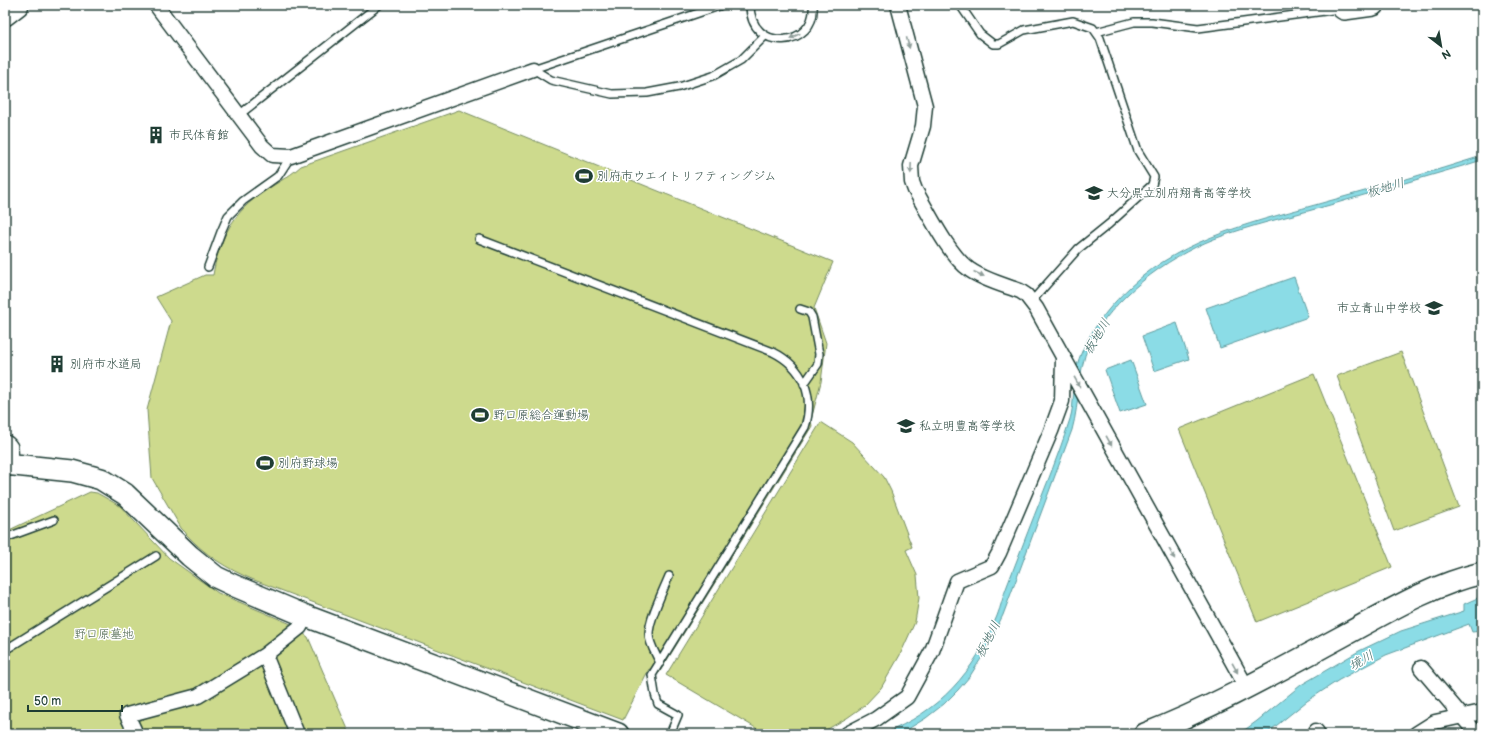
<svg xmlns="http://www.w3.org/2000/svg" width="1487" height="739" font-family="'Balsamiq Sans','Klee One',sans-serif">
	<rect width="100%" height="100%" fill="#fff"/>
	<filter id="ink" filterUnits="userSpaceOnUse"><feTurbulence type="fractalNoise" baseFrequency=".025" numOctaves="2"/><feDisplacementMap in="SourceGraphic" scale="8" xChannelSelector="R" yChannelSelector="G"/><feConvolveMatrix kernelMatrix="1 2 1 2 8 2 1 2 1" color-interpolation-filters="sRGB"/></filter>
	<g filter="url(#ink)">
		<path fill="#cdda8d" stroke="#768c60" d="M 459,110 L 833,262 L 814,308 L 826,343 L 821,382 L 811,420 L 812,426 L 659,673 L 649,669 L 623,720 L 254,580 C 227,569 205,555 186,534 L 186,533 L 181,528 L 152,478 L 147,410 L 171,321 L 156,297 L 205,275 L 213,275 C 218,244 231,215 258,196 C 272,185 288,178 301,166 Z
			M 1401,352 L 1459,507 L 1394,531 L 1337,376 Z
			M 1314,374 L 1392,567 L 1257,622 L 1179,429 Z
			M 821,422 L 852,442 L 884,477 L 891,491 L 912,547 L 906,550 L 917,575 L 919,598 L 915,622 L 900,655 L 881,688 L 864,706 L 847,718 L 819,734 L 766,734 L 666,675 Z
			M 90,492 L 97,493 L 120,506 L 169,558 L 218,593 L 291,624 L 308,637 L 350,734 L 5,734 L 5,532 Z"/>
		<path fill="#8bdce6" stroke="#609c9f" d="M 1482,156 L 1482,160 L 1466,165 C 1421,178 1375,192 1330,205 C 1291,216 1251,225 1214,239 C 1166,258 1112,298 1089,345 C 1077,372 1080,402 1072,430 L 1003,615 L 982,657 L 970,676 L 958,690 L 944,704 L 926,718 L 900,734 L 883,734 C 940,711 974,673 997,616 C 1001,606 1003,596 1007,586 C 1012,573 1017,560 1022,547 C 1038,505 1056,463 1070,419 C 1075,403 1072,386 1076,370 C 1082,340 1108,307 1130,287 C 1185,236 1259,221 1329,201 C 1380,187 1431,172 1482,156 Z
			M 1294,277 L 1308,317 L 1220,348 L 1206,308 Z
			M 1177,323 L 1189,359 L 1154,371 L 1142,336 Z
			M 1131,360 L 1147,404 L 1120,413 L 1105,370 Z
			M 1482,596 L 1482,631 L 1472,632 L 1469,624 L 1386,655 L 1339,680 L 1307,701 L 1266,734 L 1234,734 L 1246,729 L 1257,721 L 1301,685 L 1359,651 L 1401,631 L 1464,611 L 1464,604 Z"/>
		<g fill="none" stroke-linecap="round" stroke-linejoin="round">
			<g stroke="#1f3d34" stroke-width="10">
				<path id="lane" d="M 750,5 C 750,54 817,48 813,5
					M 960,5 L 980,34 L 993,44 L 999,44 L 1024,30 L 1073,21 L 1093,28 L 1100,38 L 1138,151 L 1154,177 L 1152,185 L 1109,224 L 1078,249 L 1031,302
					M 1096,32 L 1134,22 L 1152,22 L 1198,28 L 1340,9
					M 533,69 L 551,80 L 612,94 L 647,93 L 679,87 L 713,76 L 741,60 L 765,36
					M 533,69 L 722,5
					M 239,115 L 379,5
					M 479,239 L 773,352 C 803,367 815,395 805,427 L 652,675 L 655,694 L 658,704 L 678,715 L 670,734
					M 208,267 L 221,232 L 228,216 L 243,201 L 278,176 L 291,156
					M 800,309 L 809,312 L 812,317 L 819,354 L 818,364 L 804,384
					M 5,538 L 54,520
					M 5,650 L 156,556
					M 660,663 C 656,654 649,644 649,634 C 649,619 663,591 669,576"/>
			</g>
			<g stroke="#1f3d34" stroke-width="17">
				<path id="street" d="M 156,5 L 262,146 L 272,155 L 291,156 L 533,69
					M 898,5 L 925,106 L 923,126 L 911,166 L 912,182 L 915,190 C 928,212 949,256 970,270 C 984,280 1004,285 1020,291 L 1026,295 L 1036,308 L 1247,688
					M 1421,668 L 1477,734
					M 1316,731 L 1318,734
					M 136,734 L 127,715 L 198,696 L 265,655
					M 297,734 L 265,655 L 300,627 L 306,616
					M 847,734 L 876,719 L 907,697 L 932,651 L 957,581 L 992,566 L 999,553 L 1051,431 L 1062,401 L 1063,358
					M 1416,734 L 1435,722 L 1482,712"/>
			</g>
			<g stroke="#1f3d34" stroke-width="24">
				<path id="secondary" d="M 1339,5 L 1344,9 L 1373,5
					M 5,15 L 18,5
					M 5,446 L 7,448 L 8,465
					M 5,464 L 72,471 L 101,479 L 125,494 L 190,556 L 216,577 L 235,586 L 306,616 L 618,734
					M 1145,734 C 1214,707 1276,672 1341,637 C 1387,612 1431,585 1482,573"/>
			</g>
			<use href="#lane" stroke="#fff" stroke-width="7"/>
			<use href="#street" stroke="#fff" stroke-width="14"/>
			<use href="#secondary" stroke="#fff" stroke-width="21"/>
		</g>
		<defs><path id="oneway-solid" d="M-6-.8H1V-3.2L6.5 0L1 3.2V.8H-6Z"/></defs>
		<g fill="#8f9e9a">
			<use href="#oneway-solid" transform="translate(795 36) rotate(154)"/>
			<use href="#oneway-solid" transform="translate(908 43) rotate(75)"/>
			<use href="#oneway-solid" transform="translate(911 168) rotate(92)"/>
			<use href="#oneway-solid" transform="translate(979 274) rotate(24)"/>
			<use href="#oneway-solid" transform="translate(1077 382) rotate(61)"/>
			<use href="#oneway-solid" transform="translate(1109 441) rotate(61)"/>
			<use href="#oneway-solid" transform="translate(1172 554) rotate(61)"/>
			<use href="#oneway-solid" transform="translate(1235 668) rotate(61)"/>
		</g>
	</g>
	<defs>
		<g id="building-bare" transform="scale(1.38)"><path d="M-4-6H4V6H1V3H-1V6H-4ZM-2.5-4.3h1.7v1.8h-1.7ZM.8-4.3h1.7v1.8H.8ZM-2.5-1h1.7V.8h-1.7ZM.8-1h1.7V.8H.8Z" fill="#1f3d34" stroke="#fff" stroke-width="2.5" paint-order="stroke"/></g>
		<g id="stadium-bare" transform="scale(1.38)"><path d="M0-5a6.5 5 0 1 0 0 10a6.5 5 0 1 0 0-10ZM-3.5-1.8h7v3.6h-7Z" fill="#1f3d34" stroke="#fff" stroke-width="2.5" paint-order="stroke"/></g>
		<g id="school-bare" transform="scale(1.38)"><path d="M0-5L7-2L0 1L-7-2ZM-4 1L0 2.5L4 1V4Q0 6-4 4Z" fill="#1f3d34" stroke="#fff" stroke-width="2.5" paint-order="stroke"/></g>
	</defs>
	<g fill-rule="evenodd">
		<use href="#building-bare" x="156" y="135"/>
		<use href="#stadium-bare" x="584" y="176"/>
		<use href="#school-bare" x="1094" y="193"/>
		<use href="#school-bare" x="1434" y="308"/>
		<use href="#building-bare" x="57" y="364"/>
		<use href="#stadium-bare" x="480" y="415"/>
		<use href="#school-bare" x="906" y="426"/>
		<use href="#stadium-bare" x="265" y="463"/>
	</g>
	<g text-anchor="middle" stroke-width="3" stroke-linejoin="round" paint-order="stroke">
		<g font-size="12" fill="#1f3d34" stroke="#fff" text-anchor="start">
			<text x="169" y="139">市民体育館</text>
			<text x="597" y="180">別府市ウエイトリフティングジム</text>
			<text x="1107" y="197">大分県立別府翔青高等学校</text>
			<text x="1421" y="312" text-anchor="end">市立青山中学校</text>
			<text x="70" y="368">別府市水道局</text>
			<text x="493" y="419">野口原総合運動場</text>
			<text x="919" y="430">私立明豊高等学校</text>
			<text x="278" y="467">別府野球場</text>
		</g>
		<g font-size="12" fill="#4a644a" stroke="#fff">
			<text x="104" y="638">野口原墓地</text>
		</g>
		<g font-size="13" font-style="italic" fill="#3a6560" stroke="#fff">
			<text transform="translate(1385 187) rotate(-16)" y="5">板地川</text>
			<text transform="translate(1096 336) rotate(-59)" y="5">板地川</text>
			<text transform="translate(987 639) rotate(-63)" y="5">板地川</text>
			<text transform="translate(1361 660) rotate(-30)" y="5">境川</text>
		</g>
	</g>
	<rect width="1487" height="739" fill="none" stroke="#fff" stroke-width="20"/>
	<rect x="10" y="10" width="1467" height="719" fill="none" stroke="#1f3d34" stroke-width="1.5" filter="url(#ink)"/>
	<g transform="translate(1441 46) rotate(149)" stroke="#ffffff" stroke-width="3" paint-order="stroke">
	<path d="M0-3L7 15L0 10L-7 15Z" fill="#1f3d34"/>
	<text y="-6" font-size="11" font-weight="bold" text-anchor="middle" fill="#1f3d34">N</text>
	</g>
	<path d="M28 705v6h94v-6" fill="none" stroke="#1f3d34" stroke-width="2"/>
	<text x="34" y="705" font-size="12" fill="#1f3d34" stroke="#ffffff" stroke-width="3" paint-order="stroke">50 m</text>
</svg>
